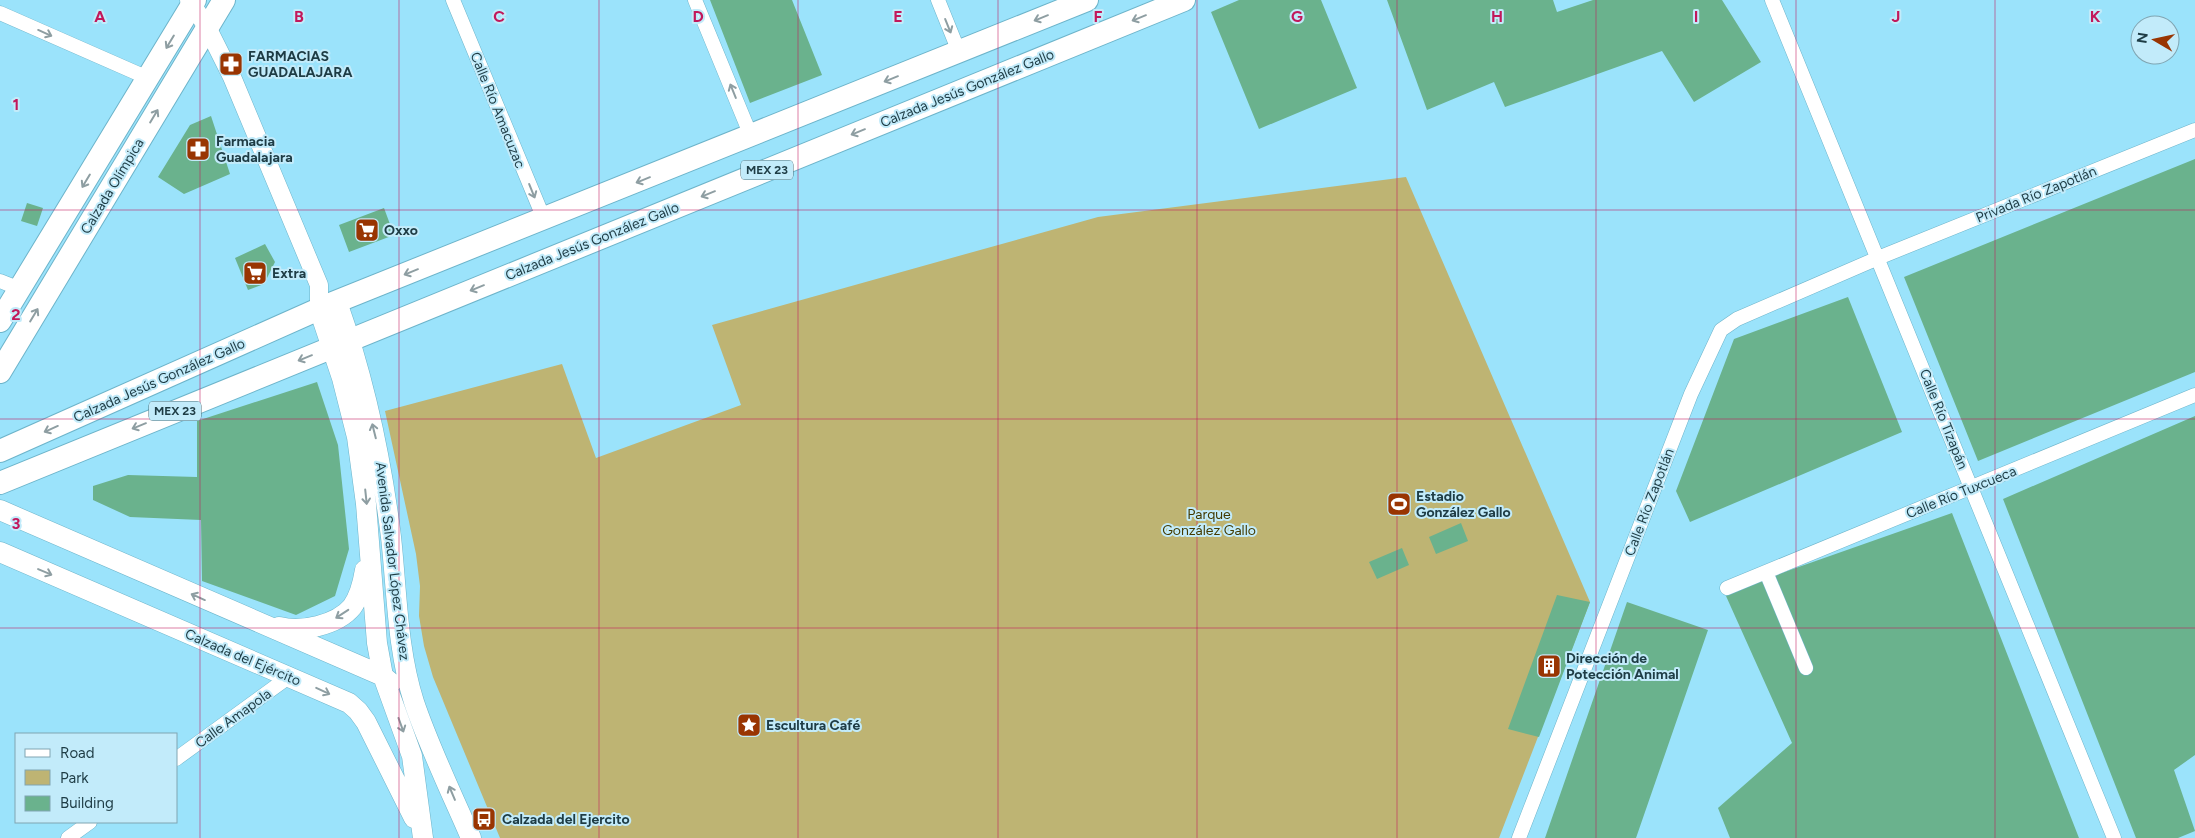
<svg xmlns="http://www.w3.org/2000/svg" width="2195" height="838" font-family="Figtree,sans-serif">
	<rect width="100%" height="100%" fill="#9be3fb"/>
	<path fill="#beb473" d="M 1406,177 L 1590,602 L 1499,838 L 500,838 L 433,677 L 424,646 L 419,616 L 420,586 L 416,554 L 385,411 L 562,364 L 596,458 L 741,405 L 712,325 L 1098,217 Z"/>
	<path fill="#6ab28d" d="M 710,0 L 792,0 L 822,75 L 750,103 Z
		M 1239,0 L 1321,0 L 1357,88 L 1259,129 L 1211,12 Z
		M 1387,0 L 1553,0 L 1557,12 L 1593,0 L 1722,0 L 1761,62 L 1694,102 L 1662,51 L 1505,107 L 1494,82 L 1427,110 Z
		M 211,116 L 230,174 L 184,194 L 158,177 L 190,125 Z
		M 2195,159 L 2195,372 L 1978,461 L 1904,277 Z
		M 27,203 L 43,208 L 37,226 L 21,221 Z
		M 384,208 L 394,235 L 349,252 L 339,225 Z
		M 265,244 L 275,262 L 264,284 L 248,290 L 235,258 Z
		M 1848,297 L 1902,432 L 1690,522 L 1676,491 L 1734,339 Z
		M 317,382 L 338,445 L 349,549 L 335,596 L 296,615 L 202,581 L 201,520 L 130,517 L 93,500 L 93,486 L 128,475 L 197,477 L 197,421 Z
		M 2195,416 L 2195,755 L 2174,770 L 2195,831 L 2178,838 L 2136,838 L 2003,499 Z
		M 1952,513 L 2079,838 L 1730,838 L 1718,808 L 1792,743 L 1726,596 L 1763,580 L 1804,673 L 1813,669 L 1773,576 Z
		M 1461,523 L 1468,541 L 1436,554 L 1429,537 Z
		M 1402,548 L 1409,565 L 1377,579 L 1369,562 Z
		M 1557,595 L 1590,602 L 1539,737 L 1508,729 Z
		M 1627,602 L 1708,630 L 1636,838 L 1545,838 Z"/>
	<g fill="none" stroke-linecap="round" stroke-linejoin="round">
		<g stroke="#6db4ca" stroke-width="15">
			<path id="minor" d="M 453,0 L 544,219
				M 695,0 L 751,136
				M 938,0 L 959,52
				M 1772,0 L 2114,838
				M 0,13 L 148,78
				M 0,281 L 20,289
				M 1766,572 L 1806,668
				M 1727,588 L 2195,395
				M 176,759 L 290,676
				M 68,838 L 90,822
				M 1519,838 L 1691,394 L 1721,330 L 1737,319 L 1878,258 L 2195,130"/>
		</g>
		<g stroke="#6db4ca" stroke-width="19">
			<path id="tertiary" d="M 189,0 L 207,27 L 232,77 L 319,285 L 319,309"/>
		</g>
		<g stroke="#6db4ca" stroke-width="21">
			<path id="secondary" d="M 337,302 C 364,378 381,456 391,537 C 397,591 397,649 414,702 C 429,747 452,794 471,838
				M 319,309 L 342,378 L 357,437 L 366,504 L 377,643 L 383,676 L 412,756 L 423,838
				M 0,510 L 383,676 L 391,683
				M 0,552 L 349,703 L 358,711 L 366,722 L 414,818
				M 279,627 C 301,633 337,625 352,607 C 360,596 363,582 365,570"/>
		</g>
		<g stroke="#6db4ca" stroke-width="24">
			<path id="primary" d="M 0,321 L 195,0
				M 0,372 L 224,0
				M 0,451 L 328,305 L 1087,0
				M 0,483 L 1184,0"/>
		</g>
		<use href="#minor" stroke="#fff" stroke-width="14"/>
		<use href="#tertiary" stroke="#fff" stroke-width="18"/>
		<use href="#secondary" stroke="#fff" stroke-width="20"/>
		<use href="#primary" stroke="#fff" stroke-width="22"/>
	</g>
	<defs><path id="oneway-shaft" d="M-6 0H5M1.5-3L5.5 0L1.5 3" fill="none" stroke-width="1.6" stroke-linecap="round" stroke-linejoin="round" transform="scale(1.25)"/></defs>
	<g stroke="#8e9ea2">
		<use href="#oneway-shaft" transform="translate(1041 18) rotate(158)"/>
		<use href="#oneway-shaft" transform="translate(1139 18) rotate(158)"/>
		<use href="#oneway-shaft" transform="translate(948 26) rotate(68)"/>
		<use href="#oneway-shaft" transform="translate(45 33) rotate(24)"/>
		<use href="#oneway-shaft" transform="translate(170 42) rotate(121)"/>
		<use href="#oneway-shaft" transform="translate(891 79) rotate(158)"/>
		<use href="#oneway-shaft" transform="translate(733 91) rotate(-112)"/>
		<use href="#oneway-shaft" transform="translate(154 116) rotate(-59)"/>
		<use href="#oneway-shaft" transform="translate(858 132) rotate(158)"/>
		<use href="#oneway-shaft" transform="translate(643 180) rotate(158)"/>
		<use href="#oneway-shaft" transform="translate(86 181) rotate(121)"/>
		<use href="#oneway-shaft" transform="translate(532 191) rotate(68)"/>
		<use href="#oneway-shaft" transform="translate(708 194) rotate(158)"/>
		<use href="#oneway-shaft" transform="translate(411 272) rotate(158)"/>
		<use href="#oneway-shaft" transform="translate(477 288) rotate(158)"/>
		<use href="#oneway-shaft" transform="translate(34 315) rotate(-59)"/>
		<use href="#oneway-shaft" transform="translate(305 358) rotate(158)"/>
		<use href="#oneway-shaft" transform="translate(139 426) rotate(158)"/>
		<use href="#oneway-shaft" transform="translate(51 429) rotate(156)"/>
		<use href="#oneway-shaft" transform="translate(374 431) rotate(-104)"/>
		<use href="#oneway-shaft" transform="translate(366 497) rotate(84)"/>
		<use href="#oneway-shaft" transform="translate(45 572) rotate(23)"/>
		<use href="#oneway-shaft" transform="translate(198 597) rotate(-156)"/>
		<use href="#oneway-shaft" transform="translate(342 614) rotate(147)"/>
		<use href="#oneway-shaft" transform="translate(323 691) rotate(25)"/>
		<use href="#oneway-shaft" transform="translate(401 725) rotate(70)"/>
		<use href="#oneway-shaft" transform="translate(452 793) rotate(-113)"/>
	</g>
	<path fill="none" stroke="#c2185b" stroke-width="1" stroke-opacity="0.55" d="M 200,0 L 200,838M 399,0 L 399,838M 599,0 L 599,838M 798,0 L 798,838M 998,0 L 998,838M 1197,0 L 1197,838M 1397,0 L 1397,838M 1596,0 L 1596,838M 1796,0 L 1796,838M 1995,0 L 1995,838M 0,210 L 2195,210M 0,419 L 2195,419M 0,628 L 2195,628"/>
	<defs>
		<g id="pharmacy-square" transform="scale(1.25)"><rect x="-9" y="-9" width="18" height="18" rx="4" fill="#993502" stroke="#c2ebfa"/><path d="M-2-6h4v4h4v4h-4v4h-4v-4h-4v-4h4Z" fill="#fff"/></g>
		<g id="supermarket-square" transform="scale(1.25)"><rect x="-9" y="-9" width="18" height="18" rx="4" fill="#993502" stroke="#c2ebfa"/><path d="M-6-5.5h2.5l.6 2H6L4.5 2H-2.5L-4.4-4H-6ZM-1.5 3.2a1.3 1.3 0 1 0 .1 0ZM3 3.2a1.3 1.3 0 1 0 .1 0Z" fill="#fff"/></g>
		<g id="stadium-square" transform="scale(1.25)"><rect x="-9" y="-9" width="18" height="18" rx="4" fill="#993502" stroke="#c2ebfa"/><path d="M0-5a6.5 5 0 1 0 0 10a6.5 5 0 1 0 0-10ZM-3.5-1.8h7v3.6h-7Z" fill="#fff"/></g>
		<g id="building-square" transform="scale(1.25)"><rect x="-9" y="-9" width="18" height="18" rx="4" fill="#993502" stroke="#c2ebfa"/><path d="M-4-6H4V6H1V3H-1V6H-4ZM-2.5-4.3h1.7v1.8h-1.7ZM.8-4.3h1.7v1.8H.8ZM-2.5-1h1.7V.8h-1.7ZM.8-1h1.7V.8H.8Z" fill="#fff"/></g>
		<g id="sight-square" transform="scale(1.25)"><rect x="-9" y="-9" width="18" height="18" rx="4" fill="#993502" stroke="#c2ebfa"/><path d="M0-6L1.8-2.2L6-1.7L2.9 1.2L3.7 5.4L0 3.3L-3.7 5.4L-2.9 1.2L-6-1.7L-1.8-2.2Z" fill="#fff"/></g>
		<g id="bus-square" transform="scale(1.25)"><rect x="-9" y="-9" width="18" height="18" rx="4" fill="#993502" stroke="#c2ebfa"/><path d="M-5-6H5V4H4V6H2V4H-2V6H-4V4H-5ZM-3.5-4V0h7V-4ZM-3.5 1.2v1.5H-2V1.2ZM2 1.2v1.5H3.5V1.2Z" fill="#fff"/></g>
	</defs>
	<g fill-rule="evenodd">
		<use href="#pharmacy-square" x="231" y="64"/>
		<use href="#pharmacy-square" x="198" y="149"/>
		<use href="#supermarket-square" x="367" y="230"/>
		<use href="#supermarket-square" x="255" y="273"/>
		<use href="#stadium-square" x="1399" y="504"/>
		<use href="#building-square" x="1549" y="666"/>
		<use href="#sight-square" x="749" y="725"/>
		<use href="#bus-square" x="484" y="819"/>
	</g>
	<g text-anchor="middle" stroke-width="4" stroke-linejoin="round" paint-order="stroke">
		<g fill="#c2ebfa" stroke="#4f707b" stroke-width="1">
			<rect x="741" y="160.5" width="52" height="19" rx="4"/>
			<rect x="149" y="401.5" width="52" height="19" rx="4"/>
		</g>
		<g font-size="12" font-weight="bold" fill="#1e3c45">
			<text x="767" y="174">MEX 23</text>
			<text x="175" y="415">MEX 23</text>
		</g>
		<g font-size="14" font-weight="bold" fill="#1e3c45" stroke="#c2ebfa" text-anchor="start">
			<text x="248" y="61">FARMACIAS<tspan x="248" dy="16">GUADALAJARA</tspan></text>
			<text x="216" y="146">Farmacia<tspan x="216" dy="16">Guadalajara</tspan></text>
			<text x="384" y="235">Oxxo</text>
			<text x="272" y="278">Extra</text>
			<text x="1416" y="501">Estadio<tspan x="1416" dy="16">González Gallo</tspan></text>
			<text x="1566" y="663">Dirección de<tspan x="1566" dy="16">Potección Animal</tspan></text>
			<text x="766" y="730">Escultura Café</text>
			<text x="502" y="824">Calzada del Ejercito</text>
		</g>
		<g font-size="14" fill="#1e3c45" stroke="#c2ebfa">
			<text transform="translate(967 88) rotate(-22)" y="5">Calzada Jesús González Gallo</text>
			<text transform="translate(498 110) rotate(68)" y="5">Calle Río Amacuzac</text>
			<text transform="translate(112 186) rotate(-59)" y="5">Calzada Olímpica</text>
			<text transform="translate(2036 194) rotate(-22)" y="5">Privada Río Zapotlán</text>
			<text transform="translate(592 241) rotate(-22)" y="5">Calzada Jesús González Gallo</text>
			<text transform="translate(159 380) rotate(-24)" y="5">Calzada Jesús González Gallo</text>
			<text transform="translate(1944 419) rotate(68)" y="5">Calle Río Tizapán</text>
			<text transform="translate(1961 492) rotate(-22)" y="5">Calle Río Tuxcueca</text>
			<text transform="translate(1649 502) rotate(-69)" y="5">Calle Río Zapotlán</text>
			<text transform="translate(393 561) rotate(83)" y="5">Avenida Salvador López Chávez</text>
			<text transform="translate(243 657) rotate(23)" y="5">Calzada del Ejército</text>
			<text transform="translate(233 718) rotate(-36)" y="5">Calle Amapola</text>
		</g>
		<g font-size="14" fill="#433a00" stroke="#c2ebfa">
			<text x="1209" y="519">Parque<tspan x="1209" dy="16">González Gallo</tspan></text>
		</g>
	</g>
	<g font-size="16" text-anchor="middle" font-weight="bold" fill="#c2185b" stroke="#c2ebfa" stroke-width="4" stroke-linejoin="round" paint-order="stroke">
		<text x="100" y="22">A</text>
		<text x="299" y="22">B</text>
		<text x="499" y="22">C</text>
		<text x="698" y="22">D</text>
		<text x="898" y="22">E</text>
		<text x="1098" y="22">F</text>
		<text x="1297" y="22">G</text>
		<text x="1497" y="22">H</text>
		<text x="1696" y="22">I</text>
		<text x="1896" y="22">J</text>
		<text x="2095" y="22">K</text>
		<text x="16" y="110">1</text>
		<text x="16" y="320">2</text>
		<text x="16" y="529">3</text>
	</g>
	<rect x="15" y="733" width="162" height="90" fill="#c2ebfa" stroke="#80a5b2"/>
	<rect x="25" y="749" width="25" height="8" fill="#ffffff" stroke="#80a5b2"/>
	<text x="60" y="758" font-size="15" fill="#1e3c45">Road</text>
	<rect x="25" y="770" width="25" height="15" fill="#beb473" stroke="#80a5b2"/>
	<text x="60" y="783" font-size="15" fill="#1e3c45">Park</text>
	<rect x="25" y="796" width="25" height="15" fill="#6ab28d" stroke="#80a5b2"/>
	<text x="60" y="808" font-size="15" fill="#1e3c45">Building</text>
	<g transform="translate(2155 40) rotate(279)"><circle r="24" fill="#c2ebfa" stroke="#80a5b2"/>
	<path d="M0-4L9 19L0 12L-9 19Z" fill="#993502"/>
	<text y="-8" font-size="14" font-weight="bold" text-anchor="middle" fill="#1e3c45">N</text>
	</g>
</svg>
